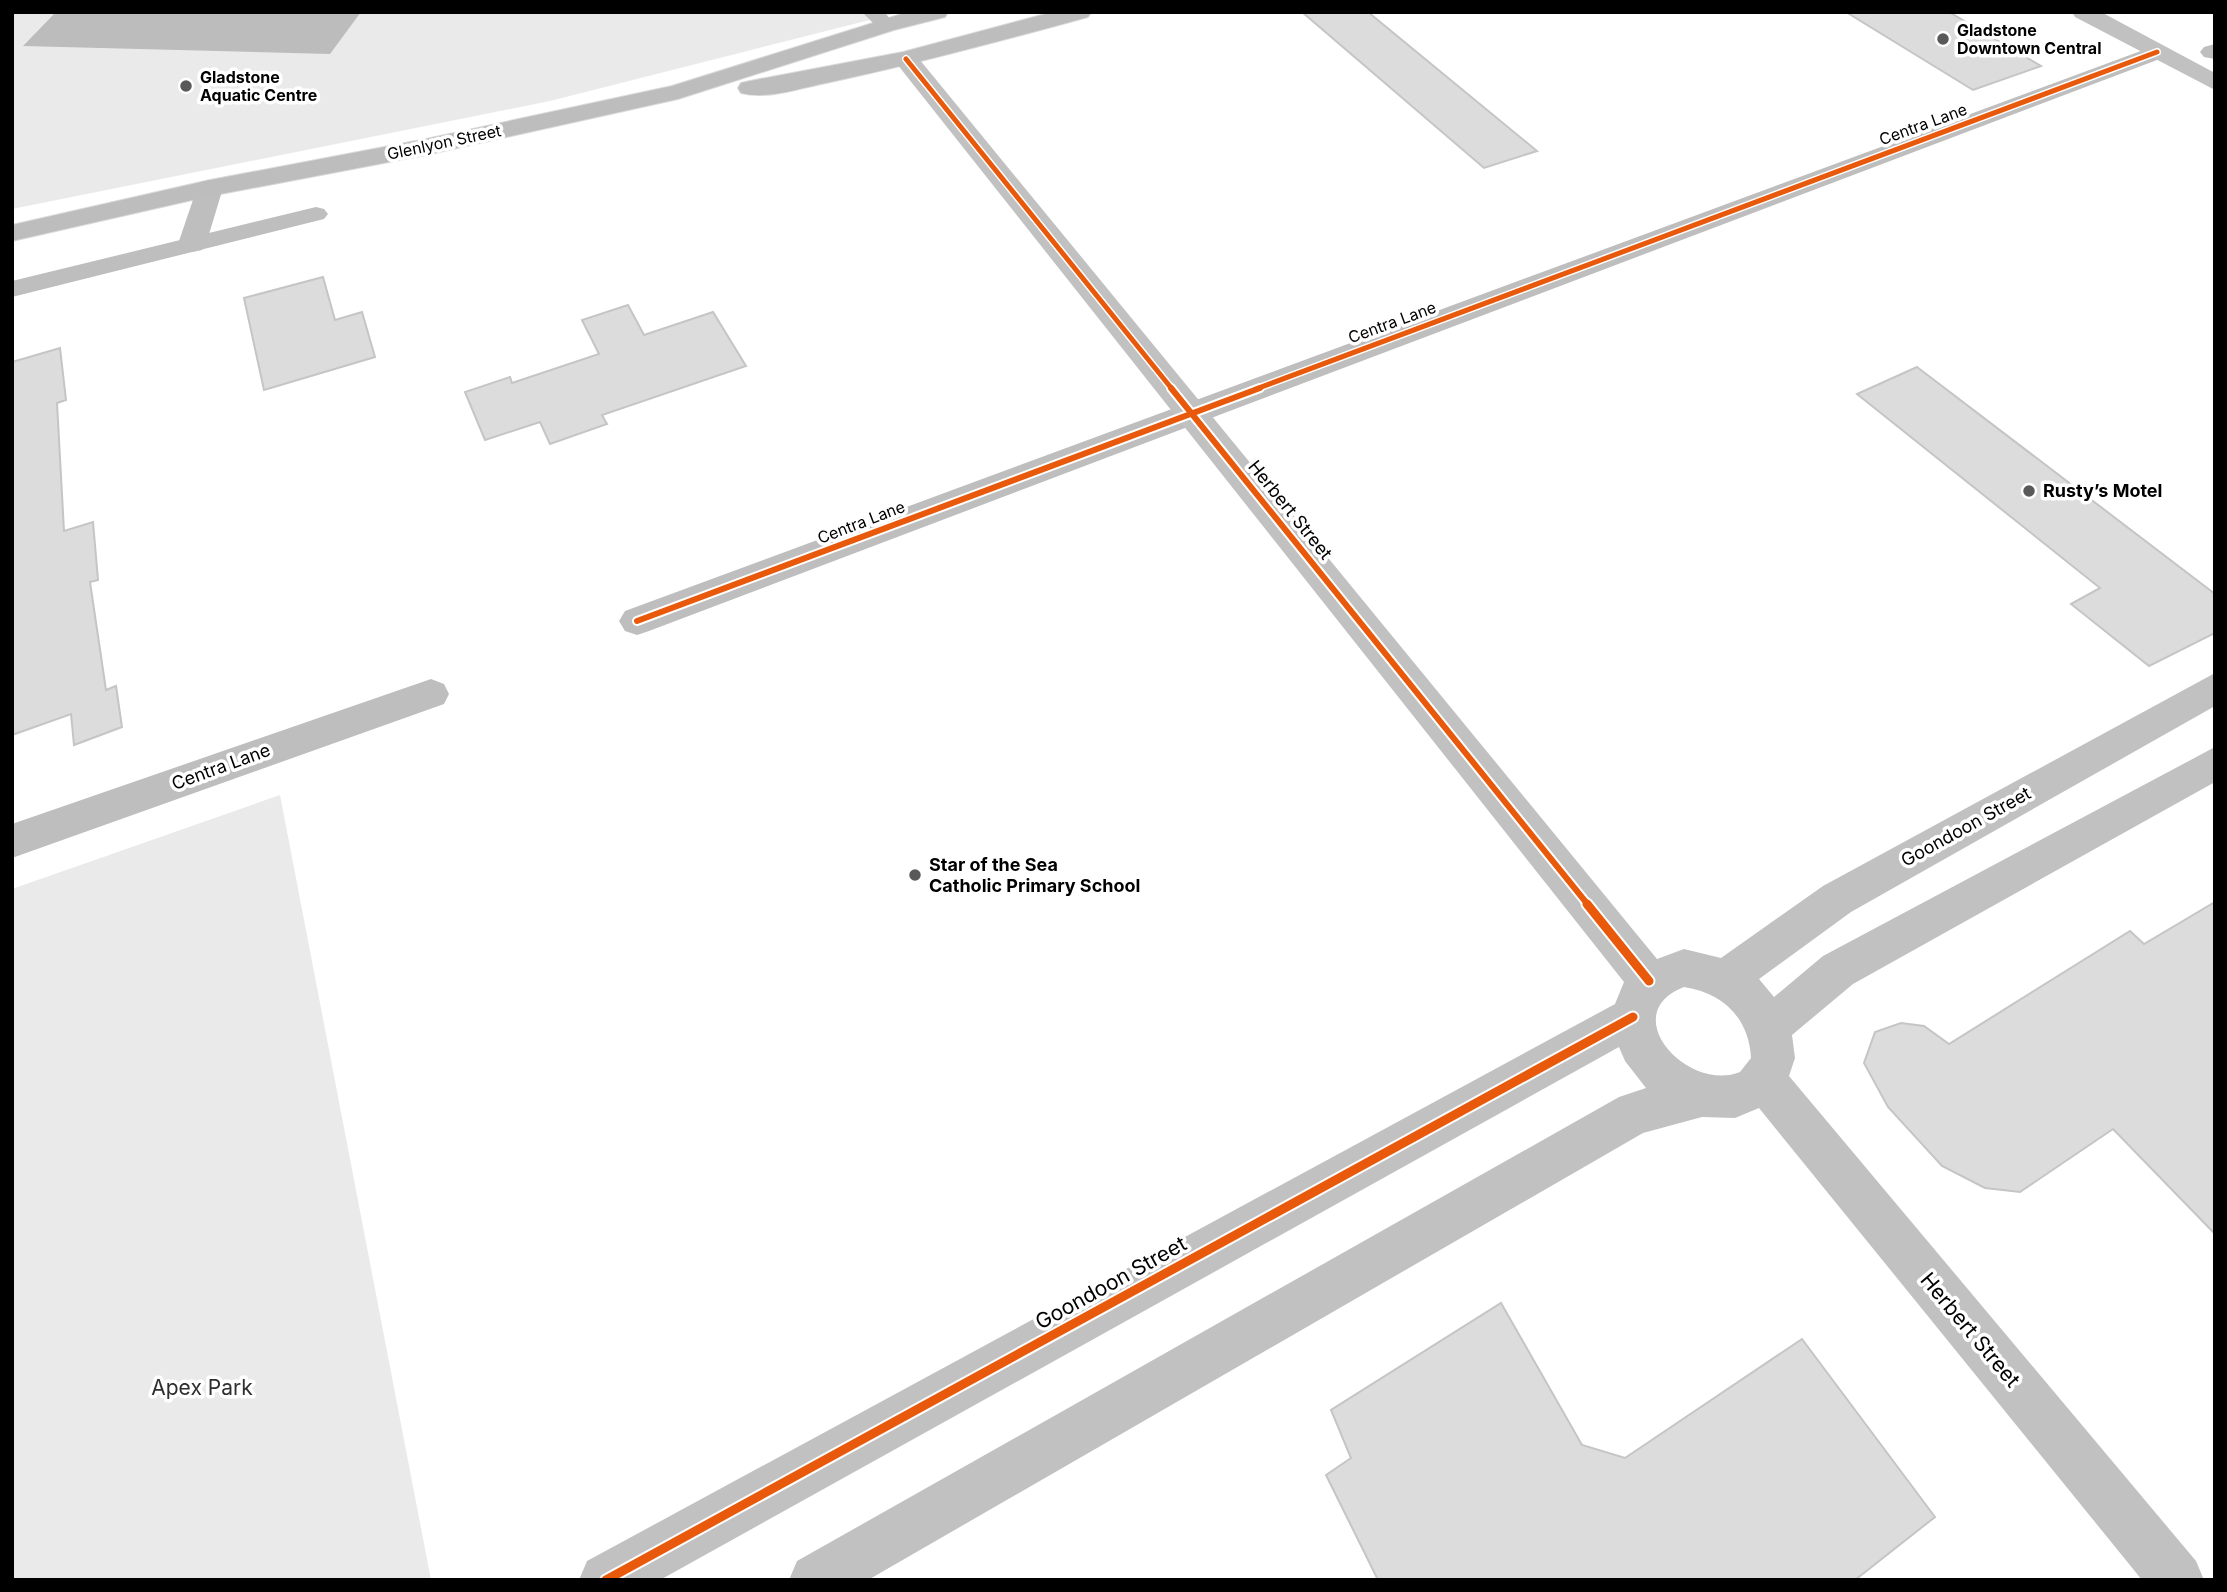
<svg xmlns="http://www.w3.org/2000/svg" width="2227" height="1592" font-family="Inter,sans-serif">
	<rect width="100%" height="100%" fill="#fff"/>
	<path fill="#eaeaea" d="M 12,12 L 901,12 L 550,101 L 12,209 Z
		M 280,795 L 431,1580 L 12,1580 L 12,889 Z"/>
	<path fill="#bcbcbc" d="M 56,12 L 361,12 L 330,54 L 23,46 Z"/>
	<path fill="#dcdcdc" stroke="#c5c5c5" stroke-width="2" d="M 1302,12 L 1368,12 L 1537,151 L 1484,168 Z
		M 1846,12 L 1949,12 L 2041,66 L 1973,90 Z
		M 323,277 L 335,320 L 362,312 L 375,357 L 264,390 L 244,298 Z
		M 628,305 L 644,335 L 713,312 L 746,366 L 602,415 L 607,424 L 550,444 L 540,422 L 485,440 L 465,392 L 510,377 L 512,383 L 599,354 L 582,320 Z
		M 60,348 L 66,400 L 57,403 L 64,531 L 93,522 L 98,580 L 90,582 L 106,690 L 116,686 L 122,727 L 74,745 L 71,714 L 12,735 L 12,362 Z
		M 1917,367 L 2215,594 L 2215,633 L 2149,666 L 2071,604 L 2100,588 L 1857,394 Z
		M 2215,902 L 2215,1234 L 2113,1129 L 2020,1192 L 1985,1188 L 1942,1166 L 1888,1107 L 1864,1063 L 1875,1032 L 1901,1023 L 1924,1026 L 1949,1044 L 2130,931 L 2144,944 Z
		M 1501,1303 L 1582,1445 L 1625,1458 L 1802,1339 L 1935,1517 L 1855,1580 L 1378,1580 L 1326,1475 L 1351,1458 L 1331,1410 Z"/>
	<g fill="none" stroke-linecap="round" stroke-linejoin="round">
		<g stroke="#dbdbdb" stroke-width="2">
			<path id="primary" d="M 908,12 L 948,12 L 945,17 L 894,30 L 678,99 L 426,155 L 210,196 L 12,241 L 12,225 L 210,180 L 426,139 L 672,86 Z
				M 1053,12 L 1091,12 L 1088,17 C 1001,41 915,64 826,83 C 800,88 768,100 741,93 L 738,88 L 741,83 L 750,81 L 903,52 Z"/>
		</g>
		<path fill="#bebebe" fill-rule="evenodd" d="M 862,12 L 884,12 L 896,25 L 886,31 L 879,29 Z
			M 316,207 L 324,209 L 328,214 L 324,219 L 12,297 L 12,281 Z"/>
		<path fill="#bebebe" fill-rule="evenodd" d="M 2215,44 L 2215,59 L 2204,57 L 2200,52 L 2204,47 Z
			M 2157,45 L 2165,47 L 2169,52 L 2165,57 L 649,631 L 637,635 L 625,631 L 619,621 L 625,611 Z
			M 210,180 L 219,182 L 223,188 L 206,244 L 202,250 L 192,252 L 182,250 L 178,244 L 197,188 L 201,182 Z
			M 431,679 L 444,684 L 449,694 L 444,704 L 12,858 L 12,824 Z"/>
		<path fill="#c1c1c1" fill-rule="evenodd" d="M 2072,12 L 2101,12 L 2215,73 L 2215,90 L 2075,17 Z
			M 906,52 L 915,54 L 1657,959 L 1684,949 L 1721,958 L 1823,886 L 2215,673 L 2215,706 L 1851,912 L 1759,979 L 1774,997 L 1823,956 L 2215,747 L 2215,782 L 1853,984 L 1792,1035 L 1795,1058 L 1789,1076 L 2196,1561 L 2204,1580 L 2142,1580 L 1759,1108 L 1735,1118 L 1702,1117 L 1643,1133 L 868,1580 L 789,1580 L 797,1561 L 1619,1097 L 1646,1088 L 1625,1061 L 1619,1047 L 660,1580 L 579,1580 L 587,1561 L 1615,1004 L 1624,982 L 897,64 L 894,59 L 897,54 ZM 1684,987 C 1723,993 1749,1018 1751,1058 L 1740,1072 C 1688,1093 1615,1014 1684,987 Z"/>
		<use href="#primary" fill="#bdbdbd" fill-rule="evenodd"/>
		<g stroke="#fff" stroke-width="8">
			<path id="cycleway-far2" d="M 906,59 L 1172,389
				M 1256,389 L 2157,52"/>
		</g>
		<g stroke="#fff" stroke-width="10">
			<path id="cycleway-far1" d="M 1171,388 L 1589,906
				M 637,621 L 1260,388"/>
		</g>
		<g stroke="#fff" stroke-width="13">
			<path id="cycleway" d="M 1587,904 L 1649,981
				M 606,1580 L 1633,1017"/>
		</g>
		<use href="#cycleway-far2" stroke="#e8590c" stroke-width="5"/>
		<use href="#cycleway-far1" stroke="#e8590c" stroke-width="6"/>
		<use href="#cycleway" stroke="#e8590c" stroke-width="9"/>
	</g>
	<g fill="#595959" stroke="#fff" stroke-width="2.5">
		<circle cx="1943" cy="39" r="7"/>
		<circle cx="186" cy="86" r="7"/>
		<circle cx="2029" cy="491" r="7"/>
		<circle cx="915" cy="875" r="7"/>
	</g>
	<g text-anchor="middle" stroke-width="7" stroke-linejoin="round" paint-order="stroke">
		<g font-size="16" font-weight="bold" fill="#000" stroke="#fff" text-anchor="start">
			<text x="1957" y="36">Gladstone<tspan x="1957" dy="18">Downtown Central</tspan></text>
			<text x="200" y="83">Gladstone<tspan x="200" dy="18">Aquatic Centre</tspan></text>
		</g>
		<g font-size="16" fill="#000" stroke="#fff">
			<text transform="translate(1923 124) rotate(-20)" y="6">Centra Lane</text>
			<text transform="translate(444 142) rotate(-12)" y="6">Glenlyon Street</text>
			<text transform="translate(1392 322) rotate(-20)" y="6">Centra Lane</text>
			<text transform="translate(861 522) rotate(-21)" y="6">Centra Lane</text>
		</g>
		<g font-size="18" font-weight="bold" fill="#000" stroke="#fff" text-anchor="start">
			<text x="2043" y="497">Rusty’s Motel</text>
			<text x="929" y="871">Star of the Sea<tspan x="929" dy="21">Catholic Primary School</tspan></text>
		</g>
		<g font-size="18" fill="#000" stroke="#fff">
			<text transform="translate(1290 510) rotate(51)" y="6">Herbert Street</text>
			<text transform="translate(221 767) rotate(-20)" y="6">Centra Lane</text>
			<text transform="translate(1966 827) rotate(-29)" y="6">Goondoon Street</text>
		</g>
		<g font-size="21" fill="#000" stroke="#fff">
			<text transform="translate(1111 1283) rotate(-29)" y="7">Goondoon Street</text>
			<text transform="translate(1970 1330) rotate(50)" y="7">Herbert Street</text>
		</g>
		<g font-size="21" fill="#2f2f2f" stroke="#fff">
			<text x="202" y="1395">Apex Park</text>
		</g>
	</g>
	<rect width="2227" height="1592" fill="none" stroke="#000000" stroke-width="28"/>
</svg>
